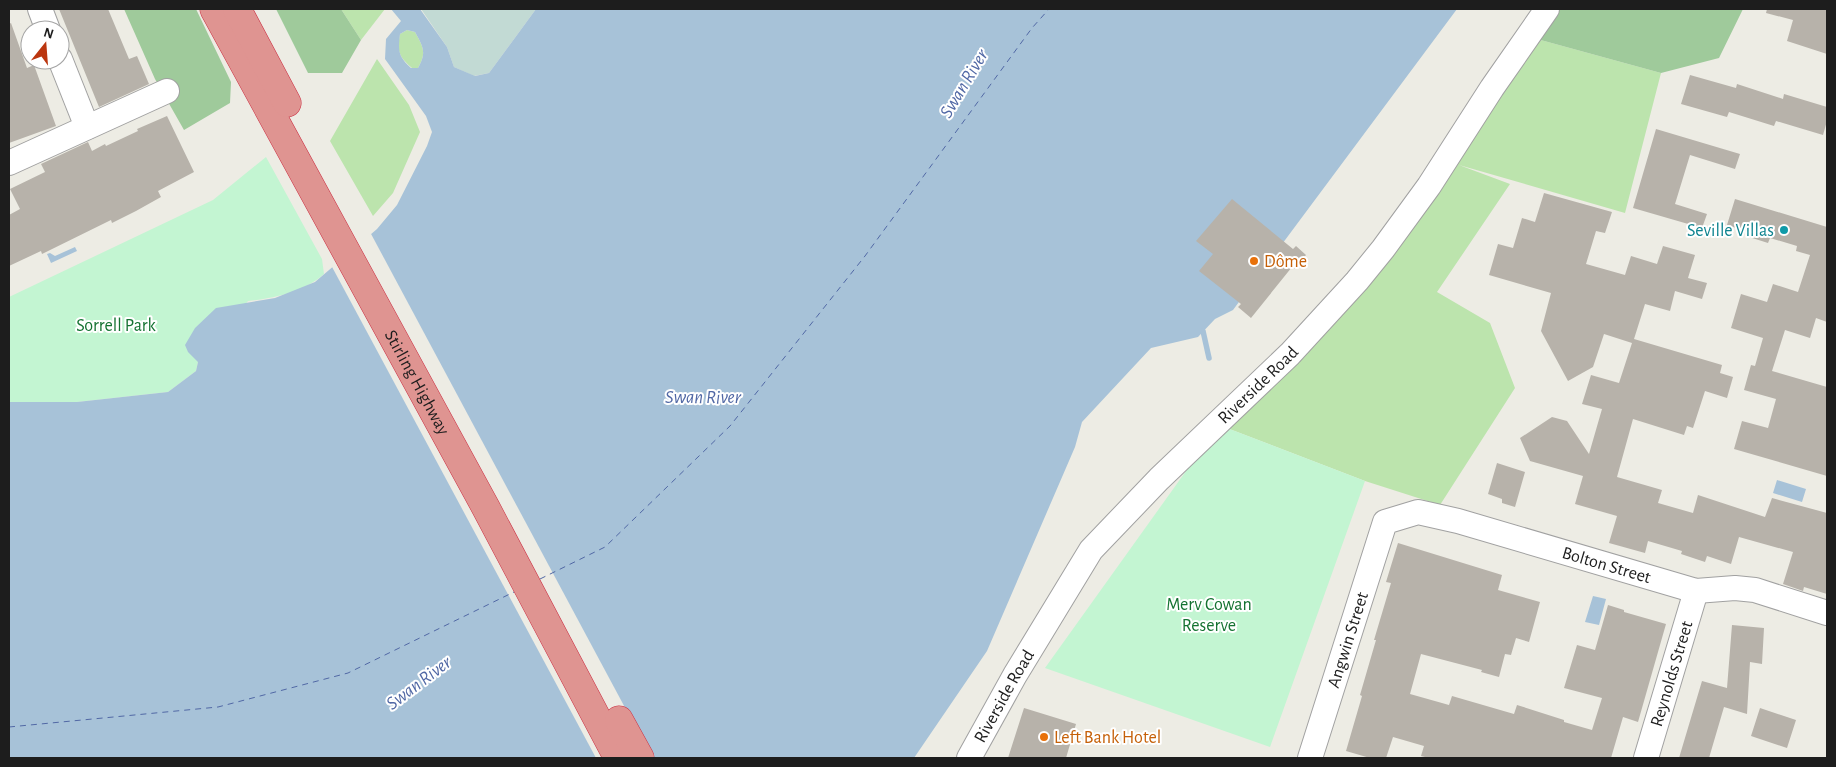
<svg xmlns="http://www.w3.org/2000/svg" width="1836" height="767" font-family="'Alegreya Sans',sans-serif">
	<rect width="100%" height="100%" fill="#edece4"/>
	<path fill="#bce4ad" d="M 341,9 L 385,9 L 361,40 Z
		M 407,30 L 415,32 C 423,47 427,52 418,68 L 412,68 C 398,56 397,51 400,34 Z
		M 1537,39 L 1661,73 L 1625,213 L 1459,165 L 1510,184 L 1437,292 L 1490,323 L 1515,388 L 1440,505 L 1365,481 L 1219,425 L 1379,252 Z
		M 377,59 L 409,105 L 420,132 L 393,193 L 373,216 L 330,141 Z"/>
	<path fill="#9fca9b" d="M 124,9 L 196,9 L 231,82 L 230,103 L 184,130 L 155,79 Z
		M 276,9 L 341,9 L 361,40 L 342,73 L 308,73 Z
		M 1558,9 L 1743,9 L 1719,58 L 1661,73 L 1537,39 Z"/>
	<path fill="#c2dad4" d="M 421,9 L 536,9 L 489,73 L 474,76 L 454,67 L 447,47 Z"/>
	<path fill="#c3f5d2" d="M 266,157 L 322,259 L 324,274 C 304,292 275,298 248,301 L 198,362 L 196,371 L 168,392 L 77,402 L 9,402 L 9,297 L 213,200 Z
		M 1219,425 L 1365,481 L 1270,747 L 1045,668 Z"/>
	<path fill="#a7c2d8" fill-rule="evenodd" d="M 391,9 L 420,9 L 447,47 L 454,67 L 475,76 L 489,73 L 536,9 L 1457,9 L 1233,310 L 1215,319 L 1198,337 L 1151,348 L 1082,422 L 1075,447 L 987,651 L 914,758 L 9,758 L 9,402 L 77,402 L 168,392 L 196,371 L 198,362 L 188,352 L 185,345 L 195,328 L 216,308 L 275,298 L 315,282 L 377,229 L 397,205 L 427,146 L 432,132 L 426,116 L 385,59 L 386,39 L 401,21 ZM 407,30 L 415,32 C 423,47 427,52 418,68 L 411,68 C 398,56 398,51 400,34 Z
		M 75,247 L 77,251 L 51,263 L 47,254 L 50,253 L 55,256 Z
		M 1777,480 L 1806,489 L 1802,502 L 1773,493 Z
		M 1593,596 L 1606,599 L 1599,625 L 1585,622 Z"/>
	<path fill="#edece4" d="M 370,232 L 652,758 L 596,758 L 331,265 Z"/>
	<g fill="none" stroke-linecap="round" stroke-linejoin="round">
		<path stroke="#a7c2d8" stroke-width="5.5" d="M 1203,331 L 1209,358"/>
		<path stroke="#5168a5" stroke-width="1" stroke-dasharray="6 5" stroke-linecap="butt" d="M 540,579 L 605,547 L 730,426 L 865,256 L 1032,28 L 1049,9
			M 9,727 L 218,707 L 348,673 L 516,591"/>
	</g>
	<path fill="#b7b2aa" d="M 59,9 L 108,9 L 129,59 L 137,56 L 149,84 L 99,107 Z
		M 1767,9 L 1827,9 L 1827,54 L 1787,41 L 1793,20 L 1766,13 Z
		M 11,23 L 27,68 L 34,65 L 56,126 L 9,143 L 9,24 Z
		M 1690,75 L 1736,88 L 1737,84 L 1783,99 L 1784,94 L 1827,107 L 1827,121 L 1823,135 L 1776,121 L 1774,126 L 1729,112 L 1727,117 L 1681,104 Z
		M 167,116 L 194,172 L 158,191 L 161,197 L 136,211 L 112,223 L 111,220 L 42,254 L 41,251 L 9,266 L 9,215 L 20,209 L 10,189 L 45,172 L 41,164 L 88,142 L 92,151 L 105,144 L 106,146 L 138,131 L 137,129 Z
		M 1656,129 L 1740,154 L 1735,169 L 1690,155 L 1675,204 L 1707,214 L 1702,228 L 1633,208 Z
		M 1544,193 L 1612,212 L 1605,233 L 1596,231 L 1586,264 L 1625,275 L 1631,256 L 1657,264 L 1663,246 L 1695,255 L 1688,278 L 1707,283 L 1702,299 L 1675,291 L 1670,311 L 1645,304 L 1634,339 L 1722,365 L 1720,373 L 1733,377 L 1727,398 L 1705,391 L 1693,428 L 1687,426 L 1684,435 L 1633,419 L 1617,477 L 1662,490 L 1658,503 L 1693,513 L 1698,495 L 1765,517 L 1772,498 L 1827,513 L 1827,594 L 1804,587 L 1803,591 L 1783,584 L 1793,552 L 1739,537 L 1731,564 L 1707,556 L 1705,562 L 1681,554 L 1682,551 L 1648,541 L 1645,553 L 1609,543 L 1617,516 L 1575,504 L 1583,476 L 1530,461 L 1520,438 L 1552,417 L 1567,421 L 1589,454 L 1602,409 L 1582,404 L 1591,375 L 1619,383 L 1632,343 L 1604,334 L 1593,367 L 1568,381 L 1541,331 L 1551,293 L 1489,275 L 1498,244 L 1513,248 L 1522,218 L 1535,222 Z
		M 1232,199 L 1293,249 L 1296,246 L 1306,255 L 1295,269 L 1292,267 L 1251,318 L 1238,307 L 1241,304 L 1199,271 L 1213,254 L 1196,241 Z
		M 1735,199 L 1827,227 L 1827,322 L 1816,318 L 1810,338 L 1785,330 L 1772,371 L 1827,387 L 1827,476 L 1734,449 L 1742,421 L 1768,428 L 1776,399 L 1744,390 L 1751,365 L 1755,366 L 1763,338 L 1731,328 L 1741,294 L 1767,302 L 1773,284 L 1798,292 L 1810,255 L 1796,251 L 1797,246 L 1770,238 L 1768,243 L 1746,236 L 1748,232 L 1727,225 Z
		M 1497,463 L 1525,472 L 1515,507 L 1502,503 L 1502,499 L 1488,494 Z
		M 1398,543 L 1502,575 L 1498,590 L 1540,602 L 1529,642 L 1516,638 L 1511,655 L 1505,654 L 1499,677 L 1481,672 L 1482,670 L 1421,654 L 1410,694 L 1449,705 L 1452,696 L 1514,714 L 1517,705 L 1564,720 L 1564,722 L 1592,730 L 1602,698 L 1564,688 L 1577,645 L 1595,650 L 1608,605 L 1624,610 L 1624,612 L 1666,624 L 1638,722 L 1623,717 L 1611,758 L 1429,758 L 1421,756 L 1424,746 L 1393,737 L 1386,758 L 1370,758 L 1346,751 L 1362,696 L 1360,695 L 1376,640 L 1374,640 L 1391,583 L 1386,582 Z
		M 1732,625 L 1764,628 L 1762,664 L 1750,662 L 1747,714 L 1724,707 L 1709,758 L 1679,758 L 1702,681 L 1727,688 Z
		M 1024,708 L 1076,724 L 1066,758 L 1008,758 Z
		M 1760,708 L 1796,720 L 1787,748 L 1751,736 Z"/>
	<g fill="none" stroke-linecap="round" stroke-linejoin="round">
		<g stroke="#a1a1a1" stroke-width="26">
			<g id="minor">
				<path d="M 40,9 L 48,30"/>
				<path d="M 60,59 L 87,127"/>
				<path d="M 9,163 L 167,91"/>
				<path id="s1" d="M 969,758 L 1015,675 L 1091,550 L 1159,479 L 1290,354 L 1357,281 L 1383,249 L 1429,186 L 1492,88 L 1547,9"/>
				<path id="s2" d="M 1310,758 L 1385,522 L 1418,512 L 1458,521 L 1696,591 L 1735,588 L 1755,590 L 1827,613"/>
				<path id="s3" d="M 1646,758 L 1696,591"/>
			</g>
		</g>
		<g stroke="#cb3144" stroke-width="29">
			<g id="highway">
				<path id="s4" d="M 214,9 L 486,508 L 618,758"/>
				<path d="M 237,9 L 287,103"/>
				<path d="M 619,720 L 640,758"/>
			</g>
		</g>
		<use href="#minor" stroke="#fff" stroke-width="24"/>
		<use href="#highway" stroke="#df9491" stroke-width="28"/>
	</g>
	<circle fill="#0f9aa8" stroke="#fff" stroke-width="2" cx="1784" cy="230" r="5"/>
	<g fill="#e8710a" stroke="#fff" stroke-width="2">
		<circle cx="1254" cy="261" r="5"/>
		<circle cx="1044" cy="737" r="5"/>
	</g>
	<g text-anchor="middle" stroke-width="4" stroke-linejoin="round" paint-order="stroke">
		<g font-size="18" fill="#0d838f" stroke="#fff" text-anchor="end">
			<text x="1774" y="236">Seville Villas</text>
		</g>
		<g font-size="18" fill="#c56008" stroke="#fff" text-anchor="start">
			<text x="1264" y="267">Dôme</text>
			<text x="1054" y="743">Left Bank Hotel</text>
		</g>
		<g font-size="18" fill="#147231" stroke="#fff">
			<text x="116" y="331">Sorrell Park</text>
			<text x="1209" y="610">Merv Cowan<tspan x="1209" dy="21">Reserve</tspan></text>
		</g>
		<g font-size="18" fill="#1d1d1d" stroke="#fff">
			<text dy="6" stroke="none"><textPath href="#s4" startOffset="425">Stirling Highway</textPath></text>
			<text dy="6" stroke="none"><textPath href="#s1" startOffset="476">Riverside Road</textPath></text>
			<text dy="6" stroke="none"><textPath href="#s2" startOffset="478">Bolton Street</textPath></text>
			<text dy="6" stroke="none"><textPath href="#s2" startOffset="124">Angwin Street</textPath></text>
			<text dy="6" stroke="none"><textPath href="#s3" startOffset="88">Reynolds Street</textPath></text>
			<text dy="6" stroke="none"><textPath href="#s1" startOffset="71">Riverside Road</textPath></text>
		</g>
		<g font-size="19" font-style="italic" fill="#5168a5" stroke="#fff">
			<text transform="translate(963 83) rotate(-59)" y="7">Swan River</text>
			<text x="703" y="403">Swan River</text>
			<text transform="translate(418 682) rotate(-37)" y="7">Swan River</text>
		</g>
	</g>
	<rect width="1836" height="767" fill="none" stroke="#1d1d1d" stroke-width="20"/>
	<g transform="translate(45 45) rotate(17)"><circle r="24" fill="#ffffff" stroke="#a5a5a5"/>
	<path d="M0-4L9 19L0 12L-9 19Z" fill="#bb360f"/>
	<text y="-8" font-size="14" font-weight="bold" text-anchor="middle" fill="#1d1d1d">N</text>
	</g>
</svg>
